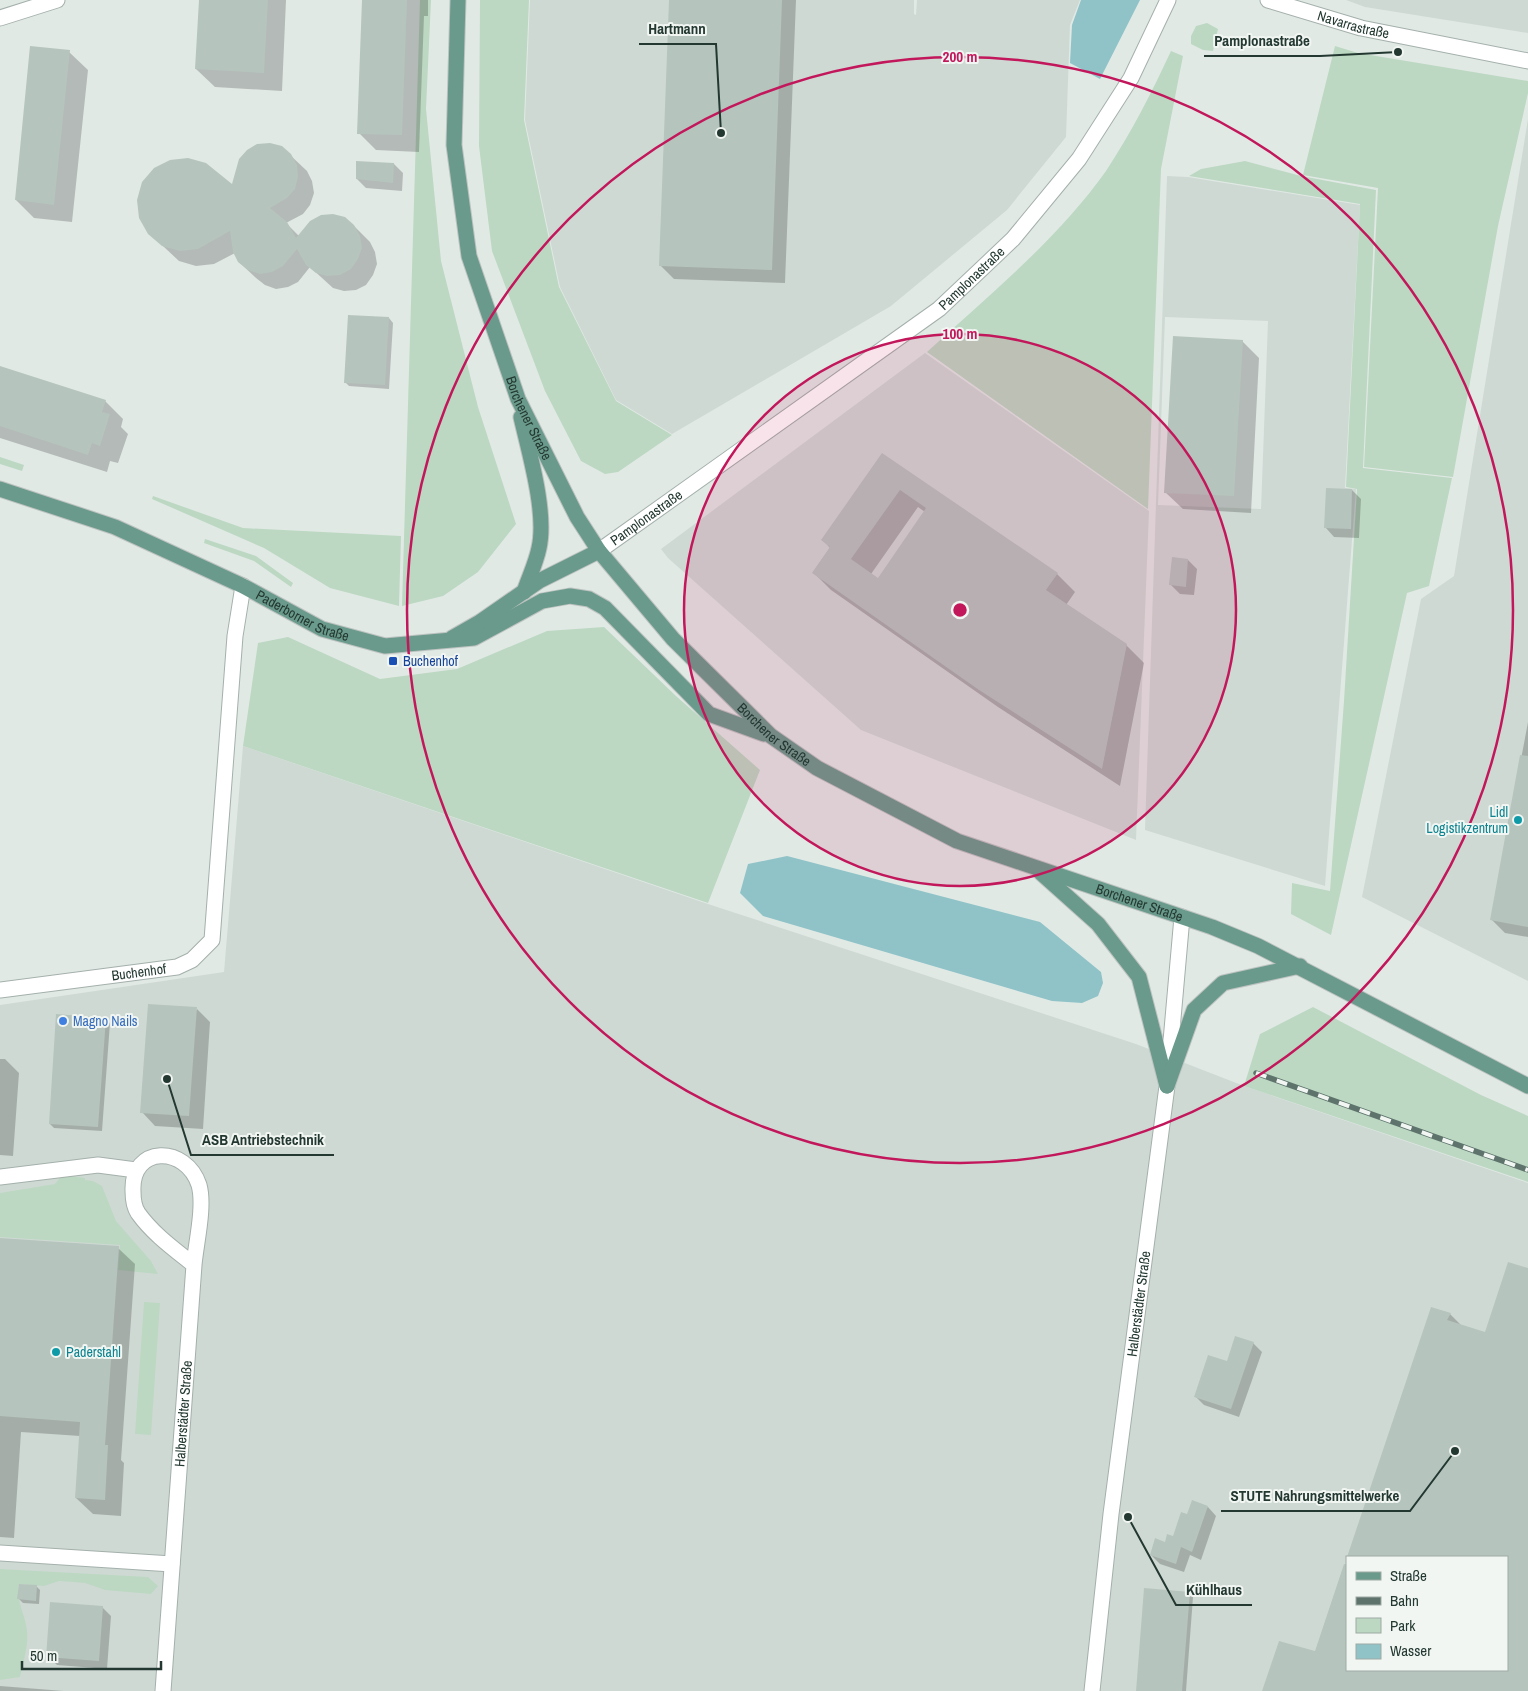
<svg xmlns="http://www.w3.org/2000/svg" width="1528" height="1691" font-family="'Archivo Narrow',sans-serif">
	<rect width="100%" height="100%" fill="#e1e9e5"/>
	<path fill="#cfd9d4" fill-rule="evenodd" d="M 530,0 L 914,0 L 914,14 L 916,15 L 917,0 L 1080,0 L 1070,25 L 1066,137 L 1007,210 L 891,306 L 672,434 L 616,400 L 560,287 L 525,120 Z
		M 1346,0 L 1528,0 L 1528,33 L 1365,7 Z
		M 1528,119 L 1528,981 L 1362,897 L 1421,599 L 1454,576 Z
		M 1167,176 L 1188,177 L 1360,205 L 1345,488 L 1356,489 L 1325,886 L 1145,830 ZM 1165,317 L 1268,321 L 1261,509 L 1158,505 Z
		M 925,353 L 1149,511 L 1136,840 L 861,730 L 668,558 L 661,549 Z
		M 243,746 L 711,905 L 1136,1044 L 1244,1086 L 1528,1183 L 1528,1691 L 0,1691 L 0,1005 L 224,972 ZM 1347,1557 L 1507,1557 L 1507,1670 L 1347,1670 Z"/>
	<path fill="#bcd8c2" d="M 420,0 L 431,0 L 426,109 L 441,261 L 478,407 L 516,524 L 478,572 L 443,596 L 402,606 Z
		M 480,0 L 529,0 L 524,120 L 559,287 L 616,401 L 672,435 L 618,472 L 605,474 L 581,461 L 545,391 L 492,251 L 479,146 Z
		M 1207,23 L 1218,29 L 1213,51 L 1203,50 L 1191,44 L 1191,36 L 1196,26 Z
		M 1335,46 L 1358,53 L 1528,81 L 1528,93 L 1498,226 L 1453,477 L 1364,467 L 1378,188 L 1303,175 Z
		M 1171,51 L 1183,56 L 1161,169 L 1148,509 L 927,352 C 989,295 1057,240 1106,171 C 1131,133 1152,92 1171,51 Z
		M 1245,161 L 1301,176 L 1376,190 L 1363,468 L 1452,478 L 1429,586 L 1407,593 L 1331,935 L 1291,914 L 1292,883 L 1330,891 L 1344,701 L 1357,489 L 1346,487 L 1360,204 L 1189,176 L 1201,169 Z
		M 0,457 L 24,465 L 22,471 L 0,464 Z
		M 153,496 L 243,528 L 401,536 L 399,606 L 330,588 L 264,548 L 152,499 Z
		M 205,539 L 256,556 L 293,583 L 291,587 L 254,561 L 204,543 Z
		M 604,627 L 676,696 L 760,770 L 708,903 L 243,746 L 258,643 L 288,637 L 380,679 L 457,669 L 547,631 Z
		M 1313,1007 L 1481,1095 L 1528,1116 L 1528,1182 L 1244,1086 L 1260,1034 Z
		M 62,1175 L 85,1178 L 85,1180 L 93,1181 L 102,1186 L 116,1221 L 151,1261 L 158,1274 L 118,1270 L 120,1245 L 0,1237 L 0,1193 L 55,1184 Z
		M 144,1302 L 160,1303 L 151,1435 L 135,1434 Z
		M 0,1569 L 148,1577 L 158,1586 L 151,1594 L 105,1590 L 85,1583 L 59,1581 L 44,1586 L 19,1584 C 17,1606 24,1610 27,1630 C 29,1645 23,1663 20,1677 L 0,1680 Z"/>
	<path fill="#8fc3c8" d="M 1081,0 L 1140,0 L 1100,79 L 1070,63 L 1072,25 Z
		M 787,856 L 1040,922 L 1101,972 L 1103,983 L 1098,996 L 1082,1003 L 1052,1001 L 763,916 L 740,893 L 748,864 Z"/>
	<path fill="#0003" fill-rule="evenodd" d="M 200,0 L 286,0 L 282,91 L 215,87 L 196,69 Z
		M 384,0 L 428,0 L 428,16 L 424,16 L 419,152 L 376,150 L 359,133 Z
		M 670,0 L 796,0 L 785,283 L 674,279 L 660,265 Z
		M 69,52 L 88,70 L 72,222 L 34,218 L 16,200 Z
		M 290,155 L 307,171 L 312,181 L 314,193 L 310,205 L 303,214 L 286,223 L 299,236 L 354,226 L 370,242 L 375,252 L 377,264 L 373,275 L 366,285 L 356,290 L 344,291 L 333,288 L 310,267 L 298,282 L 288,287 L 276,289 L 265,285 L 256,278 L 239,262 L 235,253 L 214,264 L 196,266 L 179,261 L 149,233 Z
		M 394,164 L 403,173 L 402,191 L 366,188 L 357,179 Z
		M 389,318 L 393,323 L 389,389 L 349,386 L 345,382 Z
		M 1242,341 L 1259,358 L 1251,513 L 1183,509 L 1165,492 Z
		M 0,367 L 105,401 L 123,419 L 121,427 L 128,434 L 118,463 L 110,461 L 107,472 L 0,438 Z
		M 883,455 L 1057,574 L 1075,592 L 1066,605 L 1126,645 L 1144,663 L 1120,786 L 998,707 L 831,590 L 813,572 L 830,548 L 823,540 ZM 918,507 L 925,512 L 879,580 L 871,574 Z
		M 1352,490 L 1361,499 L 1359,538 L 1334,537 L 1326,528 Z
		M 1188,560 L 1197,569 L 1194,595 L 1180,594 L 1171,585 Z
		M 1528,722 L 1528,937 L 1505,933 L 1491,919 Z
		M 197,1009 L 210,1022 L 203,1129 L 155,1126 L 142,1112 Z
		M 106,1019 L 110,1023 L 102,1131 L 54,1128 L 50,1124 Z
		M 0,1059 L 5,1059 L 19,1073 L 13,1156 L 0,1155 Z
		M 0,1239 L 118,1248 L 135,1264 L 121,1460 L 124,1463 L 121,1516 L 93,1514 L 76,1498 L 80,1436 L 21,1432 L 14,1538 L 0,1537 Z
		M 1528,1269 L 1528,1691 L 1263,1691 L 1316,1652 L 1347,1561 L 1347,1670 L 1507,1670 L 1507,1557 L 1348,1557 L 1432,1308 L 1450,1314 L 1462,1326 L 1486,1333 Z
		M 1253,1343 L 1262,1352 L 1239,1417 L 1204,1405 L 1195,1396 L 1228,1363 Z
		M 1208,1507 L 1216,1516 L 1201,1560 L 1190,1555 L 1184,1572 L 1160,1564 L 1151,1555 L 1174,1538 L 1188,1516 Z
		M 36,1586 L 40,1590 L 39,1604 L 23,1603 L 19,1599 Z
		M 1189,1593 L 1193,1597 L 1186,1691 L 1137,1691 Z
		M 102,1607 L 111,1616 L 107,1669 L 57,1665 L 48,1656 Z
		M 0,1686 L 64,1691 L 0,1691 Z"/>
	<path fill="#b6c4be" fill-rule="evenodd" d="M 199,0 L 268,0 L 264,73 L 195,69 Z
		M 362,0 L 407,0 L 402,135 L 357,134 Z
		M 669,0 L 782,0 L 772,270 L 659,266 Z
		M 30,46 L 70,50 L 54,205 L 15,200 Z
		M 270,143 L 282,146 L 291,154 L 297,165 L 298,177 L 295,189 L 287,198 L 270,208 L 287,222 L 296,238 L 310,221 L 321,215 L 333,214 L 345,217 L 354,225 L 360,236 L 362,248 L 358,259 L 351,269 L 340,275 L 327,276 L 316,273 L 306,265 L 297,249 L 283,266 L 272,272 L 260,274 L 248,270 L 238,262 L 233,252 L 230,231 L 198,249 L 180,251 L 162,246 L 148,234 L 139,218 L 137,200 L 142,182 L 154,168 L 170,160 L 188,158 L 206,163 L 232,184 L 239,159 L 247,150 L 257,144 Z
		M 356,161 L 394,163 L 393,183 L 356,179 Z
		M 348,315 L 389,317 L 385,385 L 344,383 Z
		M 1173,336 L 1243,340 L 1234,496 L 1164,493 Z
		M 0,366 L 106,400 L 102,412 L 110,414 L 100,446 L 92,443 L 88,455 L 0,426 Z
		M 882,453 L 1058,573 L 1046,590 L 1127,644 L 1102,769 L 979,690 L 812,573 L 830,547 L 821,540 ZM 900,490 L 926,508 L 878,578 L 851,559 Z
		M 1326,488 L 1352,489 L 1351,529 L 1324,528 Z
		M 1172,557 L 1188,559 L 1186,587 L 1169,585 Z
		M 1520,755 L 1528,756 L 1528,927 L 1490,920 Z
		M 148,1004 L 197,1007 L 189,1116 L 140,1113 Z
		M 56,1014 L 106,1018 L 98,1127 L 49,1124 Z
		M 0,1238 L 119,1246 L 105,1445 L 108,1445 L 105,1500 L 75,1498 L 80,1422 L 0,1416 Z
		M 1508,1262 L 1528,1268 L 1528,1691 L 1262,1691 L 1279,1641 L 1315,1651 L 1344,1564 L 1347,1565 L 1347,1670 L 1507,1670 L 1507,1557 L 1347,1557 L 1431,1307 L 1451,1313 L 1447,1320 L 1485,1332 Z
		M 1235,1336 L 1254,1342 L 1231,1409 L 1194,1397 L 1208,1355 L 1227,1361 Z
		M 1192,1500 L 1208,1506 L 1192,1552 L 1181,1547 L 1176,1564 L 1150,1555 L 1155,1538 L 1165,1542 L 1167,1534 L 1173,1536 L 1181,1512 L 1187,1514 Z
		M 19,1584 L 37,1585 L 36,1601 L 17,1599 Z
		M 1144,1588 L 1190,1592 L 1182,1691 L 1136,1691 Z
		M 50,1602 L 103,1606 L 99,1661 L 46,1657 Z"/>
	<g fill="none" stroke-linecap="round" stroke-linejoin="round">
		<g stroke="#a4b0ab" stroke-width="17">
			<g id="minor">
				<path id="s1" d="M 1268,0 L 1361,28 L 1528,61"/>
				<path d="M 0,18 L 57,0"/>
				<path id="s2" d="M 599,551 L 939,309 L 994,257 L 1013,239 L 1079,159 L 1131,78 L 1168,0"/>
				<path id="s3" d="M 0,990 L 177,967 L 192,960 L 212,940 L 235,636 L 243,586"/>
				<path d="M 0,1177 L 98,1165 L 136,1170"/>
				<path d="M 0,1553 L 172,1564"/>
				<path id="s4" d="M 163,1691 L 194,1265 C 196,1243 205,1206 199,1185 C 186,1145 131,1145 133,1191 C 133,1199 134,1207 138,1213 C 153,1234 174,1249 194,1265"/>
				<path id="s5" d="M 1092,1691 L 1111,1514 L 1167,1086 L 1182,917"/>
			</g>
		</g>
		<g stroke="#bdc3c1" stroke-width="17">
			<g id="major">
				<path id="s6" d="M 458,0 L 454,145 L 469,256 L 518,399 L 577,517 L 599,551 L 673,639 L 771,736 L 817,768 L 957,841 L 1212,927 L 1258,946 L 1528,1086"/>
				<path d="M 521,417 C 529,452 547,513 539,548 C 536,563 529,577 524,592"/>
				<path id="s7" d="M 0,489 L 115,527 L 243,586 L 322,629 L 385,646 L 474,638 L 542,601 L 570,596 L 589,599 L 605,608 L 709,714 L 764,734"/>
				<path d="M 452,638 L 480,622 L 539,581 L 599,551"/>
				<path d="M 1041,873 L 1098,924 L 1139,977 L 1167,1086"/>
				<path d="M 1167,1086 L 1194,1010 L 1223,983 L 1300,966"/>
			</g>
		</g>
		<use href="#minor" stroke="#fff" stroke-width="15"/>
		<use href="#major" stroke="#6a9a8b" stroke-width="15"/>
		<g stroke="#5e736c" stroke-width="5.5">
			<path id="rail" d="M 1256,1073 L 1528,1170"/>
		</g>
		<use href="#rail" stroke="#f1f6f3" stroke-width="4" stroke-dasharray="11" stroke-linecap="butt"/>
	</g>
	<circle cx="960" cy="610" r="276" fill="#c2185b" fill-opacity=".12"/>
	<g fill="none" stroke="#c2185b" stroke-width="2.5">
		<circle cx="960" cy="610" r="276"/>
		<circle cx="960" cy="610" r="553"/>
	</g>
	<rect fill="#1a4fb4" stroke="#f1f6f3" stroke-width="2" x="388" y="656" width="10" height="10" rx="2.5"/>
	<g fill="#0f9aa8" stroke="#f1f6f3" stroke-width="2">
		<circle cx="1518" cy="820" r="5"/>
		<circle cx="56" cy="1352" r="5"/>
	</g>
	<circle fill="#3f7fe0" stroke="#f1f6f3" stroke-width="2" cx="63" cy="1021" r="5"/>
	<g text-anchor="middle" stroke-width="4" stroke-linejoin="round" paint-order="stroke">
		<g font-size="14" fill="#233831" stroke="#f1f6f3">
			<text dy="5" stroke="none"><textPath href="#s1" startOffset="89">Navarrastraße</textPath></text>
			<text dy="5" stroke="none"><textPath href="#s2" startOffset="462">Pamplonastraße</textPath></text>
			<text dy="5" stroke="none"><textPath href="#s6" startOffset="430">Borchener Straße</textPath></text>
			<text dy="5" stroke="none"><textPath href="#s2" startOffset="58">Pamplonastraße</textPath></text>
			<text dy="5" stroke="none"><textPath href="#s7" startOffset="329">Paderborner Straße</textPath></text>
			<text dy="5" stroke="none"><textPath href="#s6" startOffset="835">Borchener Straße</textPath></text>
			<text dy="5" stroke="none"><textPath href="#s6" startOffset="1240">Borchener Straße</textPath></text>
			<text dy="5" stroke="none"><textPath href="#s3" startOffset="140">Buchenhof</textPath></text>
			<text dy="5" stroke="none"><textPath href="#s5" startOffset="390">Halberstädter Straße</textPath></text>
			<text dy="5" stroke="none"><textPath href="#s4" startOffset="278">Halberstädter Straße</textPath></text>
		</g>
		<g font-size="14" fill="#164399" stroke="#f1f6f3" text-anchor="start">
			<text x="403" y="666">Buchenhof</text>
		</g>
		<g font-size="14" fill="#0d838f" stroke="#f1f6f3" text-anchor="end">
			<text x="1508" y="817">Lidl<tspan x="1508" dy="16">Logistikzentrum</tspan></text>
			<text x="66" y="1357" text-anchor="start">Paderstahl</text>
		</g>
		<g font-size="14" fill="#366cbe" stroke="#f1f6f3" text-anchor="start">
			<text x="73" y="1026">Magno Nails</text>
		</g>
	</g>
	<circle cx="960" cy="610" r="8" fill="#c2185b" stroke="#f1f6f3" stroke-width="2.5"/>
	<g font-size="15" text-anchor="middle" font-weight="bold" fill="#c2185b" stroke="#f1f6f3" stroke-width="4" stroke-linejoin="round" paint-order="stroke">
		<text x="960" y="62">200 m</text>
		<text x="960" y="339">100 m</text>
	</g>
	<path fill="none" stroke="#233831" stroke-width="2" d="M721 133L716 44H639M1398 52L1320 56H1204M167 1079L191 1155H334M1455 1451L1410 1511H1221M1128 1517L1176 1605H1252"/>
	<g fill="#233831" stroke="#f1f6f3" stroke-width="2">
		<circle cx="721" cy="133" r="5"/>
		<circle cx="1398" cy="52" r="5"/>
		<circle cx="167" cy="1079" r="5"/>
		<circle cx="1455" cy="1451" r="5"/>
		<circle cx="1128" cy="1517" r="5"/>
	</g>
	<g font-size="15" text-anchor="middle" font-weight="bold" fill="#233831" stroke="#f1f6f3" stroke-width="4" stroke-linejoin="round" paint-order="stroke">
		<text x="677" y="34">Hartmann</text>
		<text x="1262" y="46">Pamplonastraße</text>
		<text x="263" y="1145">ASB Antriebstechnik</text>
		<text x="1315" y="1501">STUTE Nahrungsmittelwerke</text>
		<text x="1214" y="1595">Kühlhaus</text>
	</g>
	<rect x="1346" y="1556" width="162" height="115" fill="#f1f6f3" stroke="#9faaa5"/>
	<rect x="1356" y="1572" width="25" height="8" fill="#6a9a8b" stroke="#9faaa5"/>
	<text x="1390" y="1581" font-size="15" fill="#233831">Straße</text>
	<rect x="1356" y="1597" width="25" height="8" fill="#5e736c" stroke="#9faaa5"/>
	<text x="1390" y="1606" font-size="15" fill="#233831">Bahn</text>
	<rect x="1356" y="1618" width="25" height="15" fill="#bcd8c2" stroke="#9faaa5"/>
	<text x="1390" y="1631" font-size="15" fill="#233831">Park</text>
	<rect x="1356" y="1644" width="25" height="15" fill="#8fc3c8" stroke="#9faaa5"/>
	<text x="1390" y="1656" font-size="15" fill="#233831">Wasser</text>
	<path d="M22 1661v8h139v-8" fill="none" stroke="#233831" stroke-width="2.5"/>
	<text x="30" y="1661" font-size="15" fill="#233831" stroke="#f1f6f3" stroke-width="4" paint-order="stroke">50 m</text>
</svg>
